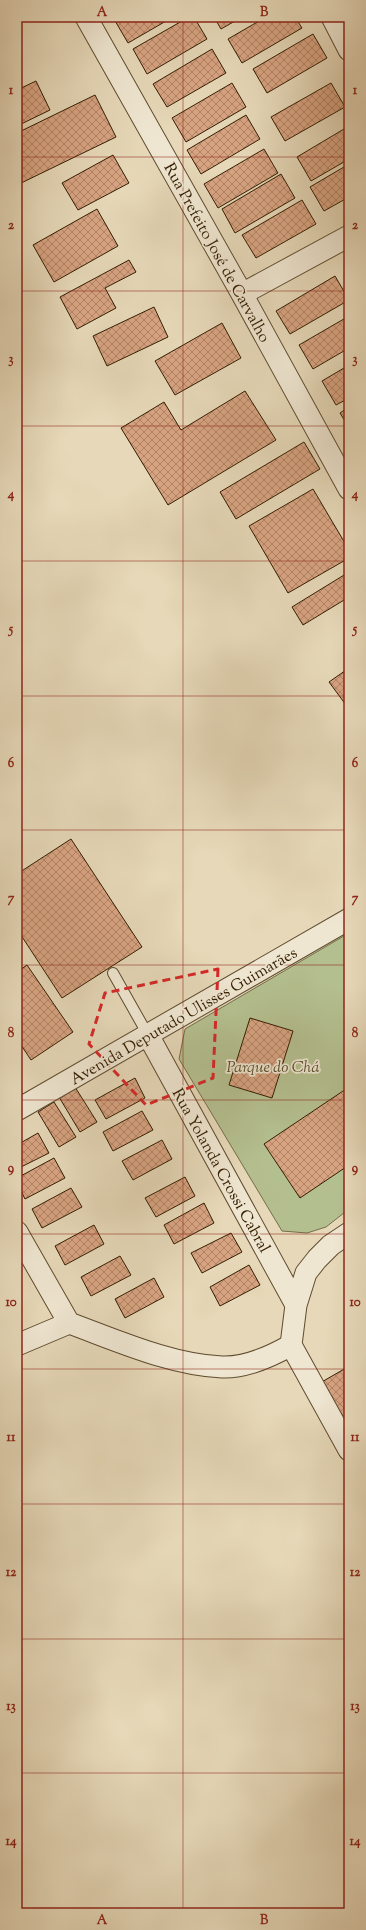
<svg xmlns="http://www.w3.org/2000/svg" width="366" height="1930" font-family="'Sorts Mill Goudy',serif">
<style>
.park{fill:#b4bf8f;stroke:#736e48}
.building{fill:url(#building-cross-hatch);stroke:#321d01}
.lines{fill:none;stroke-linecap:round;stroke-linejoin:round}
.service-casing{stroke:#5f4c2f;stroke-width:12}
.minor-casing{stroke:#5f4c2f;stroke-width:23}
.service{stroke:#efe6d1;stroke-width:10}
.minor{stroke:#efe6d1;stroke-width:21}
.marked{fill:none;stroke:#d62828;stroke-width:3;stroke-dasharray:8 5;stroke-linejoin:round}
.grid{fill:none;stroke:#8f2418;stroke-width:1;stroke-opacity:0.55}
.labels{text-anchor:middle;stroke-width:3.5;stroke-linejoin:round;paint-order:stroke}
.street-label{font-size:16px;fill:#321d01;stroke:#efe6d1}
.park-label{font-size:16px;font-style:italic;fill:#594e2c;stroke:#efe6d1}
.neatline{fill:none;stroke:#8f2418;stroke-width:1.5}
.grid-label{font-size:13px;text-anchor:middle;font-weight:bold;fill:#8f2418}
</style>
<defs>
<pattern id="building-cross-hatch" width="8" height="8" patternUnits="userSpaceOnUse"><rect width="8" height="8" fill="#d8a381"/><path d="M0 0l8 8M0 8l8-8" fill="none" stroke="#b08467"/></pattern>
</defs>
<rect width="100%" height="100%" fill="#e6d8b8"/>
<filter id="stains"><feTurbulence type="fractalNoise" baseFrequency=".005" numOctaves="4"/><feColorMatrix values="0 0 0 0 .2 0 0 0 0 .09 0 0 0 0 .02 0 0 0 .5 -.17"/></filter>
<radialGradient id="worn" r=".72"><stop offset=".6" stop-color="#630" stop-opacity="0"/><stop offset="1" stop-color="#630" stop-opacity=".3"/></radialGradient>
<path class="park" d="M349,933V1209L326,1227L307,1233L282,1231L179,1059L185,1029Z"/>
<path class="building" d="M117,17H173L128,43L114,19Z
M189,17H194L207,39L147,74L133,49Z
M214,17H242L221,29Z
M266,17H295L302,28L242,63L228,39Z
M313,34L327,58L267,93L253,69Z
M212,49L226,73L167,107L153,84Z
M36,81L50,110L17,126V90Z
M232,83L246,107L186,142L172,118Z
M331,83L345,107L285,141L271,117Z
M95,95L116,137L17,185V133Z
M246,115L260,139L201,174L187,150Z
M349,126V159L311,181L297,157Z
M264,149L278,173L218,208L204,184Z
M113,155L129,183L78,210L62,183Z
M349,164V197L324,211L310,187Z
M281,174L295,198L235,233L222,209Z
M302,200L316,224L256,258L242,235Z
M97,209L118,246L54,282L33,245Z
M129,260L136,272L105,288L116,308L77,329L60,297Z
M335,276L349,300L290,334L276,311Z
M154,307L168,337L107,366L93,336Z
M349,316V348L313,369L299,345Z
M222,323L241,358L175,395L155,361Z
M349,365V398L336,405L322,381Z
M245,391L276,440L168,505L121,428L164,402L181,430Z
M349,407V428L340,413Z
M304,442L320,469L236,519L220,492Z
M313,489L349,550V558L288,593L249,526Z
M349,572V597L303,625L292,607Z
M349,668V702L346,705L329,682Z
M71,839L142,947L62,998L17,929V874Z
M27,965L73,1032L31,1060L17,1039V972Z
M250,1018L293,1031L272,1098L229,1085Z
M135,1078L145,1098L106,1119L95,1100Z
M75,1087L97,1122L80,1132L59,1097Z
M349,1087V1165L300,1198L264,1144Z
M54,1102L76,1137L59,1147L38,1112Z
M142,1111L153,1130L113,1151L103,1132Z
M38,1133L49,1153L17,1169V1145Z
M162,1140L172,1159L133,1180L122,1161Z
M54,1158L65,1178L25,1199L17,1183V1178Z
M185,1177L195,1196L156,1217L145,1198Z
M71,1188L82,1207L42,1228L32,1209Z
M204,1203L214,1223L174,1244L164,1225Z
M94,1225L104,1244L65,1265L55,1246Z
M231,1233L242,1252L202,1273L191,1253Z
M120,1256L131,1275L91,1296L81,1277Z
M249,1265L260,1285L220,1306L210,1287Z
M154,1278L164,1297L125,1318L115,1299Z
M346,1368L349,1373V1415L341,1420L320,1383Z"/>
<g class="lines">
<defs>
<path id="service" d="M113,973L148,1035"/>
<path id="minor" d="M86,17L242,294L349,489
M332,17L349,50
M242,294L349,236
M148,1035L296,1305
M17,1110L349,919
M17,1232L69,1323
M17,1345L69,1323C116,1340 171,1365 222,1367C246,1368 270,1357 291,1345
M291,1345L296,1305L306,1273L317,1259L331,1245L349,1233
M291,1345L349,1450"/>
</defs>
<use href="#service" class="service-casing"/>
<use href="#minor" class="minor-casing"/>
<use href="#service" class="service"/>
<use href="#minor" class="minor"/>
</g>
<path class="marked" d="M218,969L213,1078L146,1105L89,1044L105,993Z"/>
<path class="grid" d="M183,17V1913M17,157H349M17,291H349M17,426H349M17,561H349M17,696H349M17,830H349M17,965H349M17,1100H349M17,1234H349M17,1369H349M17,1504H349M17,1639H349M17,1773H349"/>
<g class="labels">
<g class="street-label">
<text transform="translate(218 252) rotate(61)" y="6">Rua Prefeito José de Carvalho</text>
<text transform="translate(183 1015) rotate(-30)" y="6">Avenida Deputado Ulisses Guimarães</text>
<text transform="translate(222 1170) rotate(61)" y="6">Rua Yolanda Crossi Cabral</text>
</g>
<g class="park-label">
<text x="273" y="1072">Parque do Chá</text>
</g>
</g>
<rect width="366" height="1930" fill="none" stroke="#e6d8b8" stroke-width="44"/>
<rect x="22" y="22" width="322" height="1886" class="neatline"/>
<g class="grid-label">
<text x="102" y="16">A</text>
<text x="264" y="16">B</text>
<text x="11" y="94">1</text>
<text x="355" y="94">1</text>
<text x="11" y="229">2</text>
<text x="355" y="229">2</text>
<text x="11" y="363">3</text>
<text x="355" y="363">3</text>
<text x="11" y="498">4</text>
<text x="355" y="498">4</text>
<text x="11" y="633">5</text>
<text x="355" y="633">5</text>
<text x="11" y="767">6</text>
<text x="355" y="767">6</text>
<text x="11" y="902">7</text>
<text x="355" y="902">7</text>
<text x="11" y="1037">8</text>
<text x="355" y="1037">8</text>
<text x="11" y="1172">9</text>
<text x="355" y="1172">9</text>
<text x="11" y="1306">10</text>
<text x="355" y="1306">10</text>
<text x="11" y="1441">11</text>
<text x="355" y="1441">11</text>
<text x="11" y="1576">12</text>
<text x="355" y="1576">12</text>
<text x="11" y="1710">13</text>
<text x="355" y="1710">13</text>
<text x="11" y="1845">14</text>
<text x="355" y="1845">14</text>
<text x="102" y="1924">A</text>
<text x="264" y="1924">B</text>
</g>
<rect width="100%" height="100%" filter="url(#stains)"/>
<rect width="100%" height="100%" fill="url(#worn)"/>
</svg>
